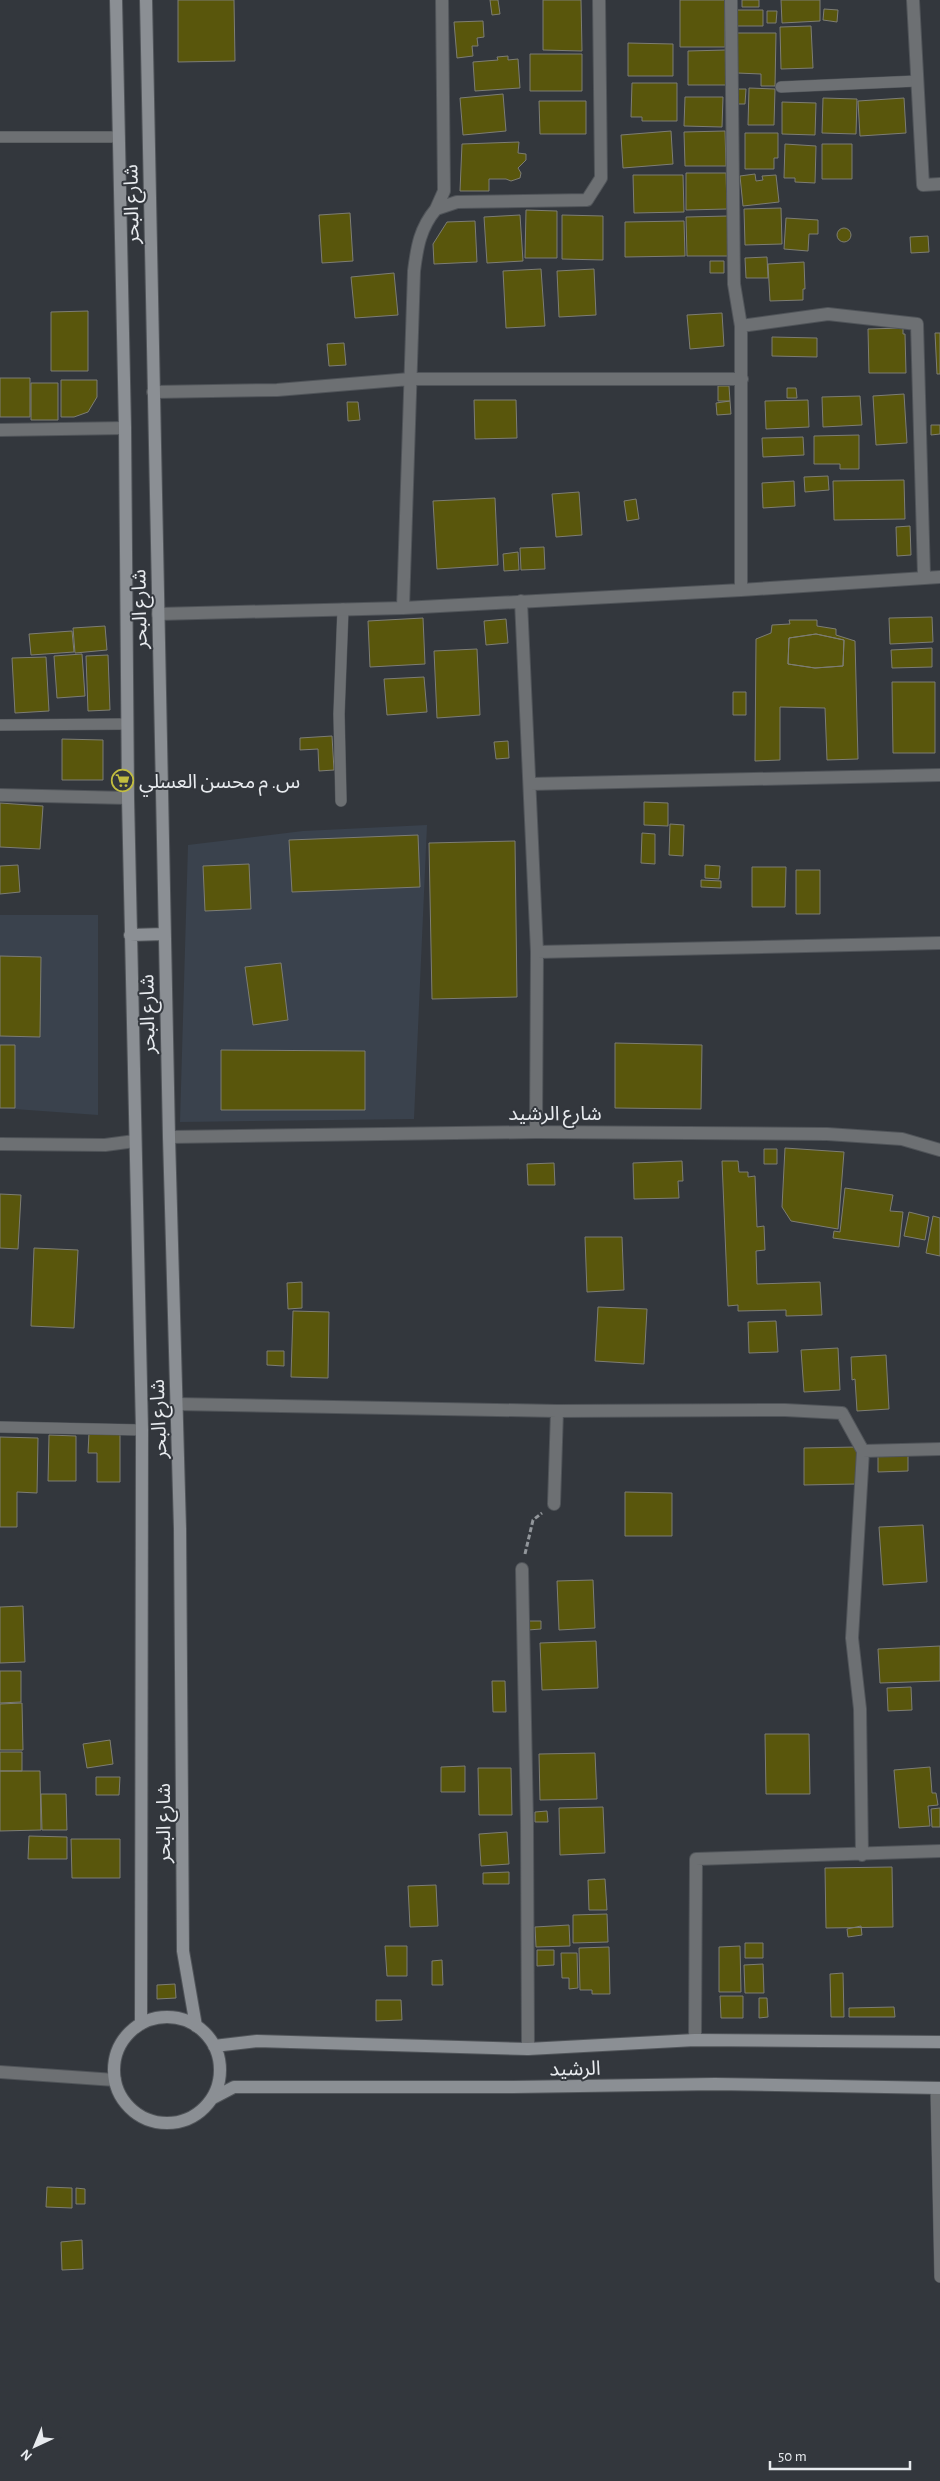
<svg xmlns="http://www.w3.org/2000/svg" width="940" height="2481" font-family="'Alegreya Sans','Noto Sans Arabic',sans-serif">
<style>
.built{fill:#3a424d}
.building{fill:#59560c;stroke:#7d7d74;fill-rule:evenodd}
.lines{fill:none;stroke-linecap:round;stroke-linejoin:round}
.service-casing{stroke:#505459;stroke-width:12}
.minor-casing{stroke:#505459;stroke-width:14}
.secondary-casing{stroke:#505459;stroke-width:14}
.path{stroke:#92969b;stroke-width:3;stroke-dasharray:5 2.5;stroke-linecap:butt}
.service{stroke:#6d7073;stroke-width:11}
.minor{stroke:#6d7073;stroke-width:12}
.secondary{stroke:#8b8f94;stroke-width:12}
.labels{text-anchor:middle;stroke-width:4;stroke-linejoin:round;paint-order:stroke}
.street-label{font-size:20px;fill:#e8ebef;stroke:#33373d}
.poi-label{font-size:20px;fill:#e8ebef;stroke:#33373d;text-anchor:start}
</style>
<rect width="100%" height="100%" fill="#33373d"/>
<path class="built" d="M427,825L414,1119L180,1122L188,845L303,831Z
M0,915H98V1115L0,1108Z"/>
<path class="building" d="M178,0H234L235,61L178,62Z
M490,0H498L500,14L492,15Z
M543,0H581L582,51L543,50Z
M680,0H725V47H680Z
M742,0H759V7H742Z
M781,0H820V21L782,23Z
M824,9L838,10L837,22L823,20Z
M737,10H763V26H736Z
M767,11H777L776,23H767Z
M483,21L484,37L477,38L478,46H472L473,56L457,58L454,22Z
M811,26L813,68L781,69L780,27Z
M737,33H776L775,86H761V74L737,73Z
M628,43L673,44V76H628Z
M726,50L727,85H688V51Z
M530,54H582V91H530Z
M508,56V60L518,59L520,88L475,91L473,62L498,60L497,57Z
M632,83H677V121H642V117H631Z
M749,88L775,89L774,125H748Z
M734,89H746L745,104H734Z
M503,94L506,131L463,135L460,98Z
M685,97H723L722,127L684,126Z
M823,98L857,99L856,134L822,133Z
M904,98L906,133L860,136L858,101Z
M539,101H586V134H540Z
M782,102L816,103L815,135L782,134Z
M671,131L673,164L623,168L621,135Z
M725,131L726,166H685L684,132Z
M745,133H778V158H774V169H745Z
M519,142L518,153L526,154V160L518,168L521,173L520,178L511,181L506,179H489V191H460L462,144Z
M785,144L816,146L815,183L795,182V178H784Z
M822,144H852V179H822Z
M686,173H726L727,209L686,210Z
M755,174L756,181L763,180L762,176L776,175L779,202L743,206L740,176Z
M633,175H683L684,212L634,213Z
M781,208L782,244L745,245L744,209Z
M526,210L557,211V258H525Z
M350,213L353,261L322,263L319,215Z
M520,215L523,261L487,263L484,217Z
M562,215L603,216V260L562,259Z
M728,216V256H687L686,217Z
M786,218L818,220V234H809L808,251L784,249Z
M475,221L477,262L434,264L433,244L447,222Z
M684,221L685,256L625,257V222Z
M837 235a7 7 0 1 1 14 0a7 7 0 1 1-14 0Z
M928,236L929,252L911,253L910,237Z
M767,257L768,278H746L745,258Z
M710,261H724V273H710Z
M804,262L805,289H803V300L770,301L768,264Z
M541,269L545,326L506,328L503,271Z
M594,269L596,315L559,317L557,271Z
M394,273L398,315L355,318L351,277Z
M88,311V371H51V312Z
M722,313L724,346L690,349L687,315Z
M903,328V334H905L906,373H869L868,329Z
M935,333H940V374H937Z
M772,337L817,338V357L772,356Z
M344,343L346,365L329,366L327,344Z
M0,378H30V417H0Z
M61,380H97V397L88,412L74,417H61Z
M31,383H58V420H31Z
M718,386H729L730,401H718Z
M787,388H796L797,398H787Z
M904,394L907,443L876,445L873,396Z
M860,396L862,425L823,427L822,397Z
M474,400H516L517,438L475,439Z
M808,400L809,427L766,429L765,401Z
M730,401L731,414L717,415L716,403Z
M347,402H358L360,420L348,421Z
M931,425H940V434L931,435Z
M859,435V469H840V464H814V436Z
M803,437L804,455L763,457L762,438Z
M828,476L829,490L805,492L804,477Z
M904,480L905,519L834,520L833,481Z
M794,481L795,506L763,508L762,483Z
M579,492L582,535L556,537L552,494Z
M495,498L498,565L437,569L433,501Z
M636,499L639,519L627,521L624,501Z
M910,526L911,555L897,556L896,527Z
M544,547L545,569L521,570L520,548Z
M518,552L519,570L504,571L503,554Z
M932,617L933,642L890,644L889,618Z
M423,618L425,664L370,667L368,621Z
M506,619L508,643L486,645L484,621Z
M789,620H817V626L836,629V635L855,641L858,759L827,760L825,708L780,707V760L755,761L756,639L771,633L772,625L790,624ZM816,634L844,640L843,666L815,668L788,664L789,638Z
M105,626L107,650L75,653L73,628Z
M72,631L74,652L31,655L29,634Z
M816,634L844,640L843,666L815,668L788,664L789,638Z
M932,648V667L892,668L891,650Z
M477,649L480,715L437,718L434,651Z
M82,654L85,696L57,698L54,656Z
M108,655L110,710L88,711L86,656Z
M46,657L49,711L15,713L12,658Z
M424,677L427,712L387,715L384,679Z
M892,682H935V753H893Z
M733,692H746V715H733Z
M332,736L334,770L319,771L318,749L300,750V738Z
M62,739L103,740V780H62Z
M508,741L509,758L496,759L494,742Z
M644,802L668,803V826L644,825Z
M0,803L43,806L40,849L0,847Z
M670,824L684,825L683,856L669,855Z
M642,833L655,834V864L641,863Z
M418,835L420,887L292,892L289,840Z
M515,841L517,997L432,999L429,843Z
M249,864L251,909L205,911L203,866Z
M18,865L20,892L0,894V866Z
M705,865L720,866L719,879L705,878Z
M752,867H786L785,907H752Z
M796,870H820V914H796Z
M701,880L721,881V888L701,887Z
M0,956L41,957L40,1037L0,1036Z
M281,963L288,1020L253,1025L245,967Z
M615,1043L702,1045L701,1109L615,1108Z
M0,1045H15V1108H0Z
M221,1050L365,1051V1110H221Z
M785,1148L844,1152L838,1229L791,1221L782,1207Z
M764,1149H777V1164H764Z
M682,1161L683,1181H678L679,1198L634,1199L633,1163Z
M722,1161H738L739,1172H748V1177L755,1176L757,1227L764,1226L765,1250L756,1251L757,1284L820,1282L822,1315L786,1316V1310L738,1311V1305L728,1306Z
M554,1163L555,1185H528L527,1164Z
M845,1188L893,1195L890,1211L903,1212L899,1247L833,1238L834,1231L840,1232Z
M0,1194L21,1195L18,1249L0,1248Z
M909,1212L929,1217L925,1240L904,1236Z
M933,1216L940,1218V1256L926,1253Z
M585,1237H622L624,1290L587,1292Z
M34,1248L78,1250L74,1328L31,1326Z
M302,1282V1308L288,1309L287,1283Z
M598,1307L647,1309L644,1364L595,1361Z
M293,1311L329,1312L328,1378L291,1377Z
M776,1321L778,1352L749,1353L748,1322Z
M838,1348L840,1390L804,1392L801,1350Z
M267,1351H284V1366L267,1365Z
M886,1355L889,1409L857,1411L855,1379L852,1380L851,1357Z
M89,1433L120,1434V1482H97V1453H88Z
M49,1435L76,1436V1481H48Z
M0,1437L38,1438L37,1493L17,1492V1527H0Z
M857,1447L856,1484L804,1485V1448Z
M878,1454H908V1471L878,1472Z
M625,1492L672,1493V1536H625Z
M923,1525L927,1582L883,1585L879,1527Z
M593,1580L595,1628L559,1630L557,1581Z
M23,1606L25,1662L0,1663V1607Z
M528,1621H541V1629L528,1630Z
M596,1641L598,1688L542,1690L540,1643Z
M940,1646V1681L880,1683L878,1649Z
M0,1671H21V1702L0,1703Z
M492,1681H505L506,1712H493Z
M911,1687L912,1710L888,1711L887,1688Z
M22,1703L23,1750H0V1704Z
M765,1734H809L810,1794H766Z
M110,1740L113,1764L87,1768L83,1744Z
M0,1752H22V1771H0Z
M595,1753L597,1799L540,1800L539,1754Z
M465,1766V1792H441V1767Z
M930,1767L932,1793H936L938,1805L928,1806L930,1826L899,1828L894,1770Z
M478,1768H511L512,1815H479Z
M0,1771H40L41,1830L0,1831Z
M96,1777H120L119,1795H96Z
M41,1794H66L67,1830H42Z
M603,1807L605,1853L560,1855L559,1808Z
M940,1808V1827H932L931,1809Z
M547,1811L548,1822H535V1812Z
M507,1832L509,1864L481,1866L479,1834Z
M29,1836L67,1837V1859H28Z
M71,1839H120V1878H72Z
M892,1867L893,1927L826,1928L825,1868Z
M509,1872V1884H483V1873Z
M605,1879L607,1910H589L588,1880Z
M436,1885L438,1926L410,1927L408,1886Z
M607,1914L608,1942L573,1943V1915Z
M569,1925L570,1946L536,1947L535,1927Z
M861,1926L862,1935L848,1937L847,1929Z
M745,1943H763V1958H745Z
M385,1946H407V1976H387Z
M740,1946L741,1992H719V1947Z
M609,1947L610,1994H592V1990H580L579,1948Z
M537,1950H554V1965L537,1966Z
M561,1953H577L578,1988L569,1989V1978H562Z
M442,1960L443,1985H432V1961Z
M763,1964L764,1993H745L744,1965Z
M843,1973L844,2017H831L830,1974Z
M175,1984L176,1998L157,1999V1985Z
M720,1996H743V2018H721Z
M759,1998H767L768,2017L759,2018Z
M376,2000H401L402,2020L376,2021Z
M894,2007L895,2017H849V2008Z
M47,2187L72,2188V2208L46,2207Z
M76,2188L85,2189V2204H76Z
M82,2240L83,2269L62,2270L61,2242Z"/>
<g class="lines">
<defs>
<path id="service" d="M781,87L917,81
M0,137H119
M0,725L127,724
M341,801L339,714L343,609
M0,1427L142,1430
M936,2088L940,2277"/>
<path id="minor" d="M442,0L444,191L436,209L457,202L587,200L601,178L599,0
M731,0L734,284L741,326V590
M913,0L923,185L940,184
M741,326L828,314L917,324L924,576
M153,392L277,390L410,379H742
M0,430L125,428
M521,601L537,952L536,1132
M403,608L414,271C417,247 420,228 436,209
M158,614L403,608L741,590L940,577
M530,784L940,775
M0,795L128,798
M537,952L940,943
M169,1137L536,1132L827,1134L902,1139L940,1150
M0,1144L105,1145L135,1141
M176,1404L557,1411L785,1410L842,1413L863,1451L852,1638L860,1709L862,1855
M863,1451L940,1449
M554,1504L557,1411
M522,1569L527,1823L528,2049
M695,2040L696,1859L940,1851
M0,2072L115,2080"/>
<path id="secondary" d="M116,0L125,428L128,798L142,1430L141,2024
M146,0L169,1137L180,1529L183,1951L196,2026
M130,935L164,934
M114 2070a53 53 0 1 1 106 0a53 53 0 1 1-106 0Z
M214,2046L257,2041L528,2049L695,2040L940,2042
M213,2098L234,2087H513L715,2084L940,2088"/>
</defs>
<use href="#service" class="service-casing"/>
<use href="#minor" class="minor-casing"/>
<use href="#secondary" class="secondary-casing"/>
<path class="path" d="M525,1554L533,1520L542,1513"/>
<use href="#service" class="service"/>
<use href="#minor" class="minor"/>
<use href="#secondary" class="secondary"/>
</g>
<defs>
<symbol id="supermarket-ring" viewBox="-11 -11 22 22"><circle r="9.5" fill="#33373d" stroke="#c2bd3f" stroke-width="1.5"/><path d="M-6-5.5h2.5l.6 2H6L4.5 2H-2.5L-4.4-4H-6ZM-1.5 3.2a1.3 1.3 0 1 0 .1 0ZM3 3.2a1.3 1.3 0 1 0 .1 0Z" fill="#c2bd3f"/></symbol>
</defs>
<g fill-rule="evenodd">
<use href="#supermarket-ring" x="110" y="768" width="25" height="25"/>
</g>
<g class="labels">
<g class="street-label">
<text transform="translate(131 204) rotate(-91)" y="7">شارع البحر</text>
<text transform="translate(139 609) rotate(-91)" y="7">شارع البحر</text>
<text transform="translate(147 1014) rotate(-91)" y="7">شارع البحر</text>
<text x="555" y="1120">شارع الرشيد</text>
<text transform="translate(158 1419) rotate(-92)" y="7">شارع البحر</text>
<text transform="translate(163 1823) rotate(-90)" y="7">شارع البحر</text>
<text transform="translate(575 2068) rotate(-1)" y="7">الرشيد</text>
</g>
<g class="poi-label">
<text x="139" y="788">س. م محسن العسلي</text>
</g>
</g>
<g transform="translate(35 2446) rotate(224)" stroke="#33373d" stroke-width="4" paint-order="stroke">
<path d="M0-4L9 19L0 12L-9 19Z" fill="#e8ebef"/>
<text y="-8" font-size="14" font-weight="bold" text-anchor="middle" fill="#e8ebef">N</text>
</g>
<path d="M770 2461v8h140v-8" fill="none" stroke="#e8ebef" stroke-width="2.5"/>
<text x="778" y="2461" font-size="15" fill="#e8ebef" stroke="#33373d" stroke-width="4" paint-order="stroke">50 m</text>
</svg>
